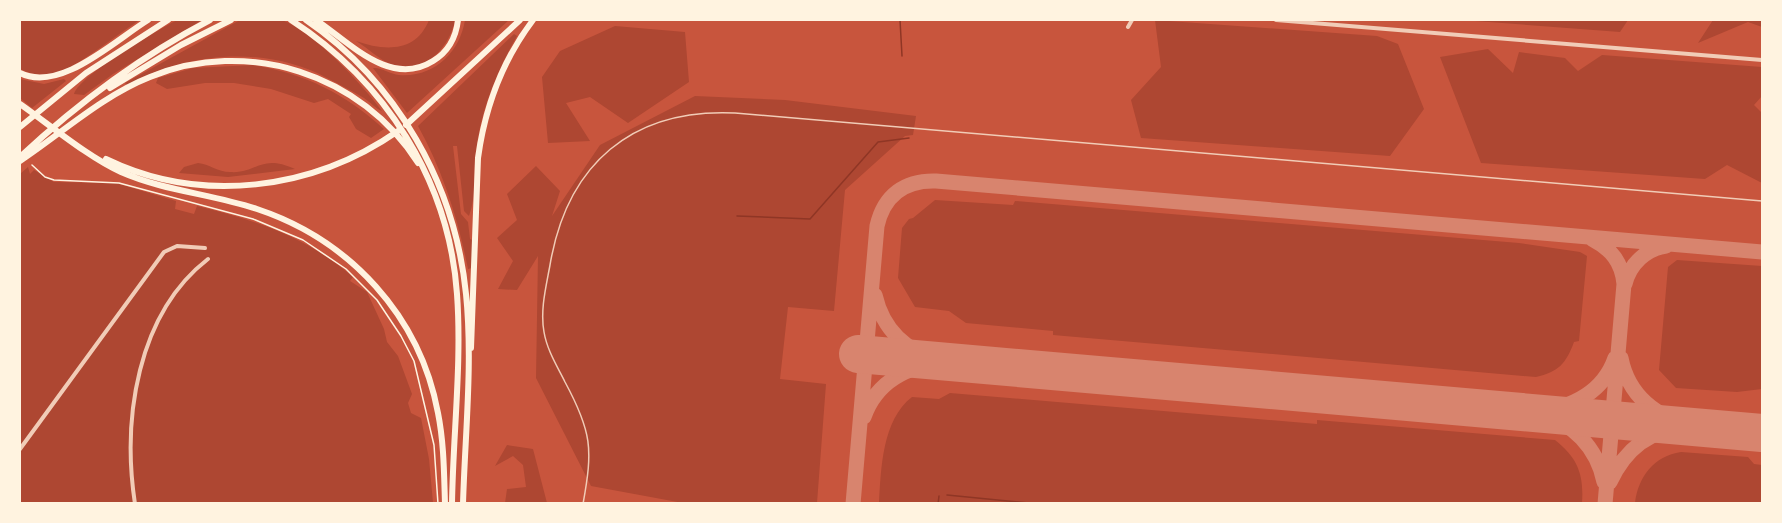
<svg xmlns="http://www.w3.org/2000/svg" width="1782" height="523" font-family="Cabin,sans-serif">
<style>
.green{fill:#ae4732}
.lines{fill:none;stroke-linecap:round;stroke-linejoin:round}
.stream{stroke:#8f3625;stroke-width:1.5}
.taxiway{stroke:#d8846e;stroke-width:15}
.runway{stroke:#d8846e;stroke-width:38}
.path{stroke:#fff3e0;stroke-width:1.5}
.service{stroke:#f1ccb7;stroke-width:1.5}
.minor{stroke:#f1ccb7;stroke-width:4}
.motorway{stroke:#fff3e0;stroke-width:6}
</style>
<rect width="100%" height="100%" fill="#c8553d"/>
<path class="green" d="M20,20H140C120,32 71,72 52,75C40,76 30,74 20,69Z
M177,20H202L113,74L84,95L74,94C82,73 155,32 177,20Z
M240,20C252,20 271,16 282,20C314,32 361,83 382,111C376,109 370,102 364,98C352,91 339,84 327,78C265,45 188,52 127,85L125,83Z
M429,20H455C450,46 426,74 395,66C382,62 368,48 356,41C384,51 416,53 429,20Z
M465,20H509L407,113L373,68C381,67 390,74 399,75C434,78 460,52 465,20Z
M1155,20L1377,36L1398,44L1424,109L1390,156L1141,138L1131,100L1161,67Z
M1462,20H1628L1620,32Z
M1713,20H1762V27L1748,22L1698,43Z
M615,26L685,32L689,82L628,123L590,97L566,103L590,141L548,143L542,77L560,51Z
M514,34L517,36C496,73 481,110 476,151C473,173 477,195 469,216L464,211L457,146H453L461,214L468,222L470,239L472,240V268L468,269C458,219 443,171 418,126Z
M1488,49L1513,73L1519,52L1565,58L1578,71L1602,55L1762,67V96L1754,105L1762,113V183L1727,165L1705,179L1481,163L1440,57Z
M253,65C304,73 346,94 384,129L371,138L356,129L349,117L351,114L328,99L314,103L271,89L234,83H205L167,89L156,83L158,78L193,68Z
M20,79L44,84L64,79L66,81L32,108L20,98Z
M695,96L785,100L916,116L913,135L905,136L845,190L834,311L788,307L780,379L826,384L817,503H683L591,486L536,378L538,256L517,290L498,289L513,261L497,238L517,220L507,194L536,166L560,191L552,216L600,145Z
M198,163C209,164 218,172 230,172C257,174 260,153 295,169L228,177L179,173L184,167Z
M28,167L30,174L34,170L54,182L116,183L176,201L175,209L194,214L197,206C255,220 307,237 353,277L350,281L367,292L384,329L387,342L398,356L412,394L408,403L411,413L421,418L429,459L433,503L20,504V174Z
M935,200L1013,205L1015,201L1519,243L1580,252L1587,256L1579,341L1574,342C1566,364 1558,372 1536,377L1053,335V331L966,323L949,311L915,307L898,278L902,228L909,219L913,218Z
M1677,260L1762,266V389L1737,392L1676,388L1659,370L1668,267Z
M950,393L1317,424V420L1555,440C1578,458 1584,475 1582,503H879C881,469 882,420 912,397L939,399Z
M507,445L533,449L547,503H505L507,489L526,487L523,465L513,456L495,466Z
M1681,452L1748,457L1754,464L1762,465V503H1635C1638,477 1654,456 1681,452Z"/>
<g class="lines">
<path class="stream" d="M900,20L902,56
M737,216L810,219L878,142L909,138
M947,495L1039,504
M938,504L939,496"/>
<path class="taxiway" d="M1592,239C1611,249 1622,262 1624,284L1605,504
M1625,284C1630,264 1646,249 1666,246
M875,295C883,330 907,352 941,361
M1621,358C1629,399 1660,419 1698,428
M1531,413C1567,409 1602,396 1615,358
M1539,415C1573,422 1597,448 1604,482
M864,417C877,380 910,365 947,362
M1610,482C1625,450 1650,429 1686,428
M853,504L877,226C884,195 905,180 936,181L1762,252"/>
<path class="runway" d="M858,354L1762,433"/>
<path class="path" d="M32,165L45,177L54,180L119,183L253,219L303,240L346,269L377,300L401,336L414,361L434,445L438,504"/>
<path class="service" d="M583,504C593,449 592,432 565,382C557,366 547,350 544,332C540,310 546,287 550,265C567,164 632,108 735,113L1762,201"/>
<path class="minor" d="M1276,20L1762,60
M1128,27L1132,20
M20,449L164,252L177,246L205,248
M135,504C122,419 137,314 208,259"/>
<path class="motorway" d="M291,20C385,81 449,180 457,294C462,363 453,434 452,504
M306,20C397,82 455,184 466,294C473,363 465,434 463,504
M316,20C349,42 390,88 433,61C448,52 456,37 458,20
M20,73C60,93 114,41 148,20
M110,88L181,45L231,20
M20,104C50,125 88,157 121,172C164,191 213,194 257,209C350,240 420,316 438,413C444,443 444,473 445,504
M406,125L520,20
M20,127L86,73L168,20
M20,157C77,104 141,56 210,20
M106,159C201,205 313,190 398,131
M20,161C62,133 102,96 150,77C247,37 362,74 418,163
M471,348L478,158C485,107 502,61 533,20"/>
</g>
<rect width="1782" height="523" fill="none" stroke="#fff3e0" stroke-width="42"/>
</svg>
